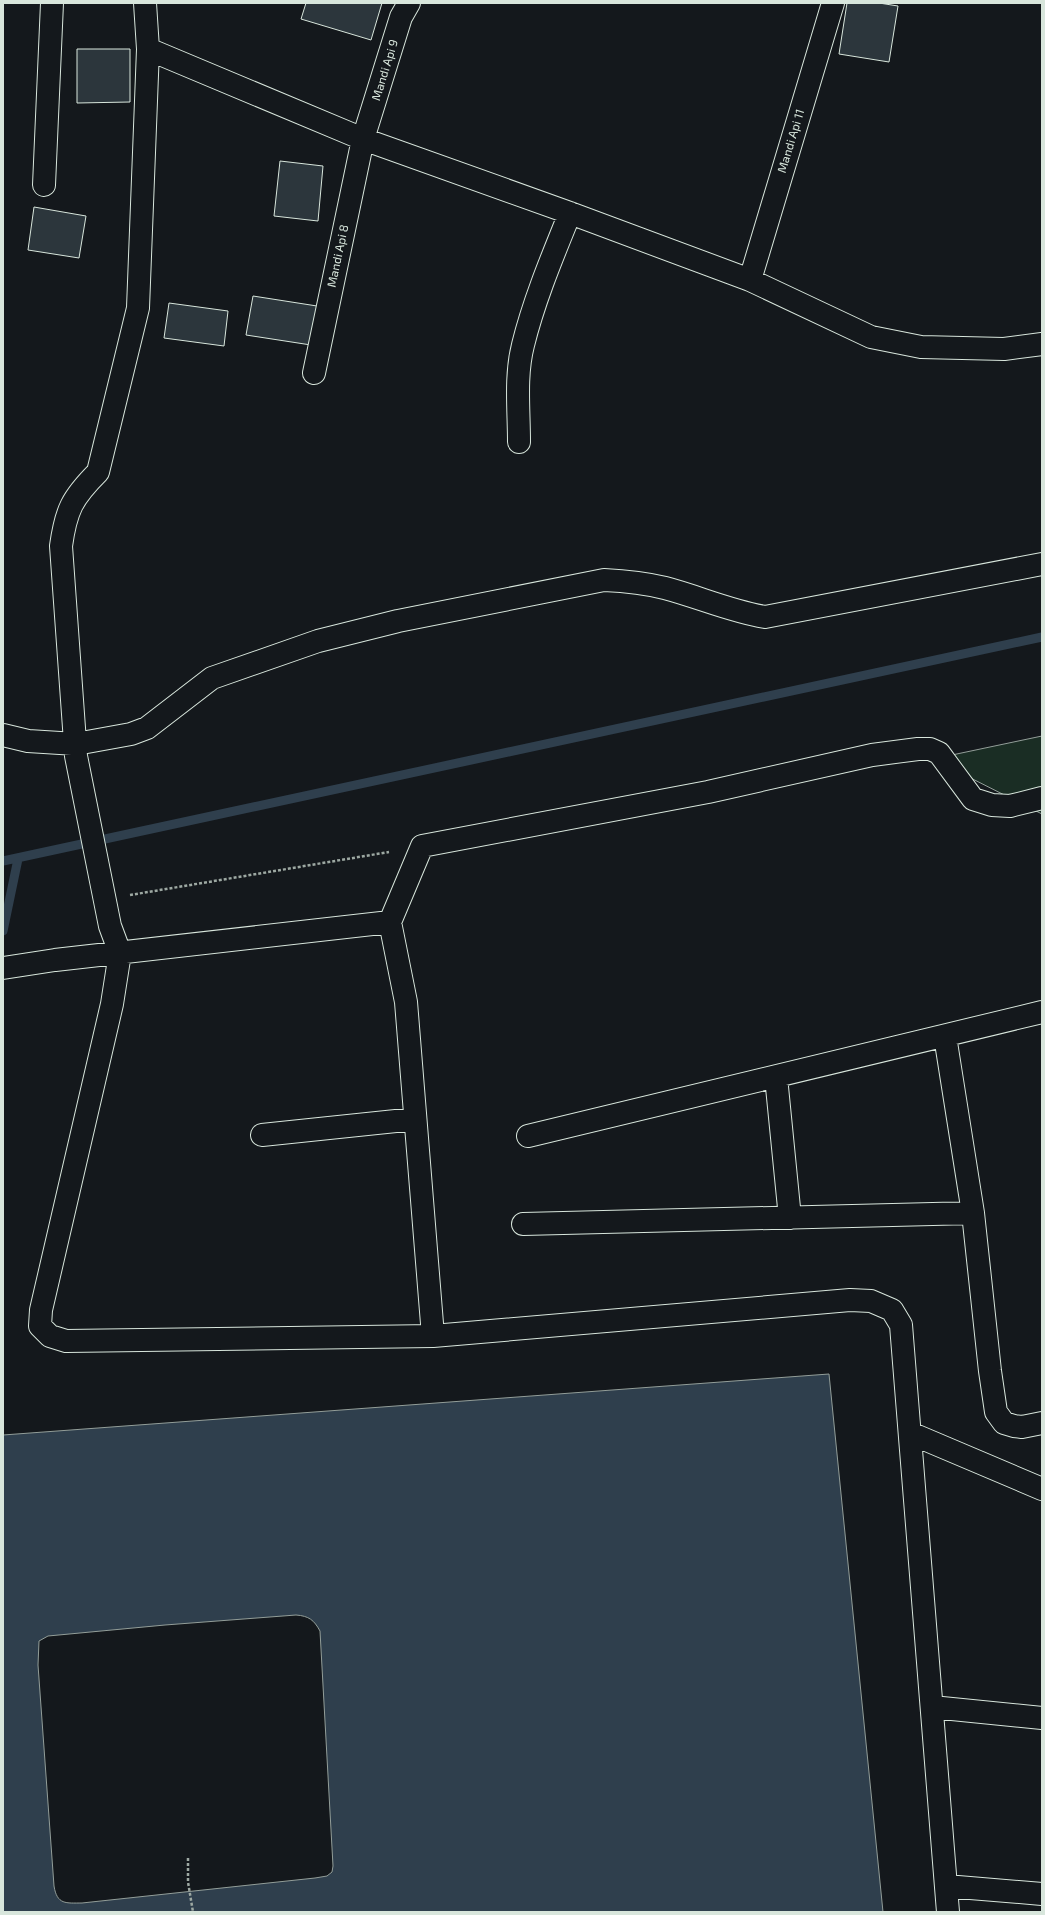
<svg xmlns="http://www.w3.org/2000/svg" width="1045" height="1915" font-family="'Exo 2',sans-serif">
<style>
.green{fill:#1a2d24;stroke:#939e99}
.water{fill:#2f3f4d;stroke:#939e99;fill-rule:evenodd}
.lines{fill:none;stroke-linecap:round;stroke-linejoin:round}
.stream{stroke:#2f3f4d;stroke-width:9}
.building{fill:#2c363c;stroke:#d8e6dc}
.minor-casing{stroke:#d8e6dc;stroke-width:24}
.path{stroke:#9da8a2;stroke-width:2.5;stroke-dasharray:3 2;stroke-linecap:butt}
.minor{stroke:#14181c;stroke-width:22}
.labels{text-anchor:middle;stroke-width:3;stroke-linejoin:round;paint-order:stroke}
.street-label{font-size:12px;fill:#d8e6dc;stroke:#14181c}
</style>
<rect width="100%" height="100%" fill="#14181c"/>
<path class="green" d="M1042,736V814L933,759Z"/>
<path class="water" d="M829,1374L883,1912H3V1435ZM296,1615C309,1616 314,1620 320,1631L333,1866L332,1872L327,1876L315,1878L82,1903C66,1903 57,1905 54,1886L38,1665L39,1641L48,1636L165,1625Z"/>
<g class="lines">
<path class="stream" d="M3,861L1042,637
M3,931L18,859"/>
</g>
<path class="building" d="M306,3H382L371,40L301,19Z
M847,3H879L898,6L889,62L839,54Z
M77,49H130V102L77,103Z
M280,161L323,166L318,221L274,216Z
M34,207L86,216L79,258L28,250Z
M253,296L317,306L311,345L246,335Z
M169,303L228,311L224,346L164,338Z"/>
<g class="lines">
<defs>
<path id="minor" d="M145,3L148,49L363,139L570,213L750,280L871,337L921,347L1004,349L1042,344
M148,49L138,308L98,472C72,498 66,510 61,546L76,756L110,926L120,953L112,1004L41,1310L40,1326L50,1336L66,1341L433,1336L850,1300L871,1301L892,1310L901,1325L948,1912
M44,185L52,3
M750,280L833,3
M314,373L363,139L401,17L409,3
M519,442C519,410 515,376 523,345C534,300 553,255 570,213
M3,735L28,741L76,744L131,734L147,728L212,678L318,641L398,621L604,580C625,581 645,583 665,588C699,597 730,611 765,617L1042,564
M390,922L406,1002L433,1336
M3,968L55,960L390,922L422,846L708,792L872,755L918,749H930L939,753L973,799L992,805L1010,806L1042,798
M945,1036L973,1213L990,1371L996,1412L1004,1423L1014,1426L1022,1427L1042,1423
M776,1077L790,1218
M262,1135L415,1119
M528,1136L1042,1012
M523,1224L973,1213
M910,1433L1042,1489
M932,1707L1042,1718
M946,1886L1042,1894"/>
</defs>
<use href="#minor" class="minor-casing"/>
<path class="path" d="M130,895L389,852
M188,1858V1882L193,1912"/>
<use href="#minor" class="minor"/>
</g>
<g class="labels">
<g class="street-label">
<text transform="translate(385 70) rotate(-73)" y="4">Mandi Api 9</text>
<text transform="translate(791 141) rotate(-73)" y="4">Mandi Api 11</text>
<text transform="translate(338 256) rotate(-78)" y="4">Mandi Api 8</text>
</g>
</g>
<rect width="1045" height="1915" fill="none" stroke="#d8e6dc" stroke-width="8"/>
</svg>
